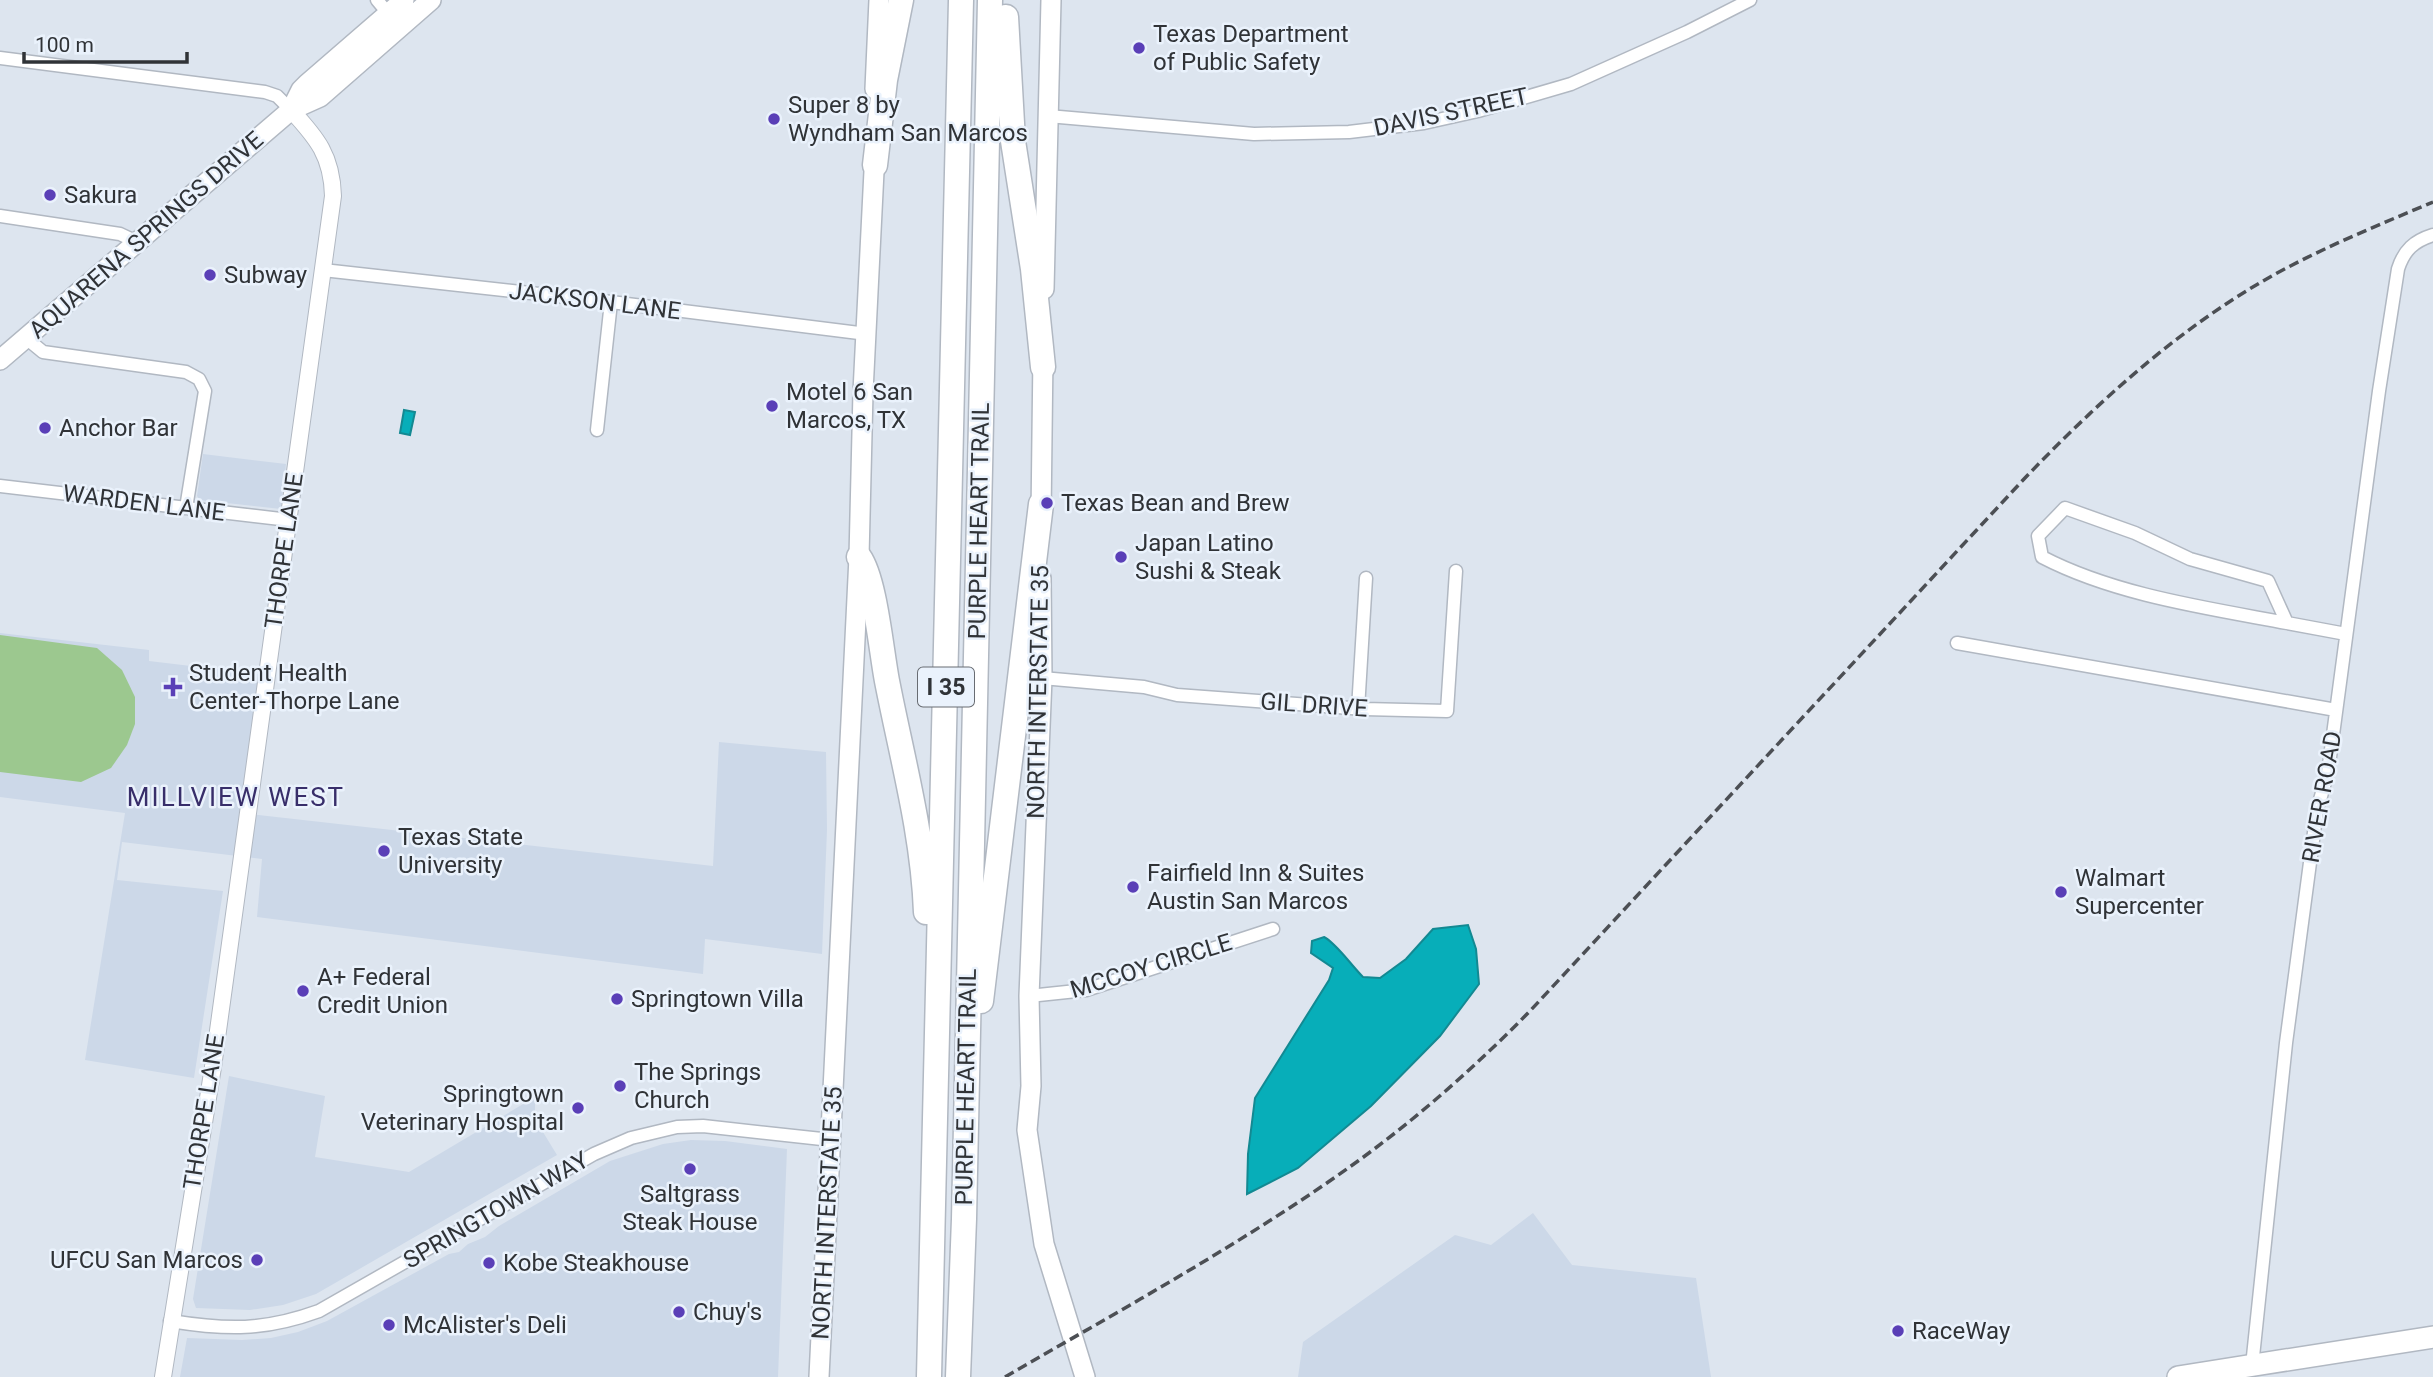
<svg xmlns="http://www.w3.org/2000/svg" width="2433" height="1377" font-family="Roboto,sans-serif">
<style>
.built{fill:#ccd8e8}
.pitch{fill:#9cc88f}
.water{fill:#07aeb9;stroke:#138992;stroke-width:2}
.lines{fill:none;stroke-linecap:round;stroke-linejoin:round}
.minor-casing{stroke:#b1b8c2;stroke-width:15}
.tertiary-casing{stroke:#b1b8c2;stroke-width:18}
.secondary-casing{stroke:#b1b8c2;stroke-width:22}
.primary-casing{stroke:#b1b8c2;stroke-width:24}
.motorway-casing{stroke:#b1b8c2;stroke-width:27}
.minor{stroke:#fff;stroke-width:12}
.tertiary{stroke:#fff;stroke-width:16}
.secondary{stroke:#fff;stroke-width:19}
.primary{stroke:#fff;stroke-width:21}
.motorway{stroke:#fff;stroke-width:24}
.rail{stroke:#4c4f54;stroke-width:3.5;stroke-dasharray:10 5;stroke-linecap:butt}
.poi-dot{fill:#5a3fb7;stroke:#eaf2fc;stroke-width:2.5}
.labels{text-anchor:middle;stroke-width:5;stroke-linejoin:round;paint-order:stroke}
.shield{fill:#eaf2fc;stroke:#686c72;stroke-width:2}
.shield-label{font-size:23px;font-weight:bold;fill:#303337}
.poi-label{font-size:24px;fill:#303337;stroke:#eaf2fc;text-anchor:start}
.street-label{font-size:24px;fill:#303337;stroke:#eaf2fc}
.neighbourhood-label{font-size:26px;letter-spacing:2px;fill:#382e6a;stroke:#eaf2fc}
</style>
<rect width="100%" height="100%" fill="#dde5ef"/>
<path class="built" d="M203,454L286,464L281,509L200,500L197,496Z
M0,633L149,650V661L259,674L240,813L713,866L719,742L826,752L827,830L822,954L705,939L703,974L257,917L262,859L122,842L117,880L223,891L194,1078L85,1060L125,813L0,797Z
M229,1076L325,1096L315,1157L409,1172L535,1097V1119L557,1155L316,1294L283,1305L250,1310L196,1308L193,1299Z
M691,1140L725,1141L787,1149L778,1377H180L187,1338L242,1340L271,1338L298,1332L327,1321L449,1254L459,1252L468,1244L485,1237L499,1226L610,1161L663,1144Z
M1533,1213L1572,1265L1696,1278L1711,1377H1298L1303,1342L1455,1235L1491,1245Z"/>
<path class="pitch" d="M0,635L97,648L122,670L135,697V724L127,745L111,768L81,782L0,772Z"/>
<path class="water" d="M404,410L415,412L410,435L400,433Z
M1468,925L1476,949L1479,984L1440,1036L1371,1106L1298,1168L1247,1194L1248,1154L1255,1098L1329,980L1333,968L1311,953L1312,941L1324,937C1336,943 1351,965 1363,977L1380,978L1406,959L1433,929Z"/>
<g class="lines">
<defs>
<path id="minor" d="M377,0L392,18
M0,58L265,92L277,96L291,110
M1048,116L1254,134L1349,132L1424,123L1478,111L1571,84L1687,32L1750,0
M0,216L120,234L137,242
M323,270L611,302L867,334
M26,338L43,352L186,372L199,379L205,391L186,508
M597,430L611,302
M0,486L289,520
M2065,508L2135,533L2190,559L2268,581L2287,623C2207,608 2115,595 2042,557L2038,536Z
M2287,623L2346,634
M1957,643L2336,710
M1042,678L1144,687L1177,695L1364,709L1447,711L1456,571
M1358,709L1366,578
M1029,996L1086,990L1273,929
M170,1321C227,1330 264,1331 319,1311L594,1154L631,1138L677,1127L703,1126L831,1140
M2252,1366L2286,1043L2317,810L2328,772L2379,391L2398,269C2404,250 2414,241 2433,235"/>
<path id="tertiary" d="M163,1377L213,1067L333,196C332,156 317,138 291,110"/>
<path id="secondary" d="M875,89L879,0
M291,110L301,90L307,84L404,0
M1044,289L1051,0
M0,360L291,110L320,97L431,0
M1041,517L1043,354
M1041,578L1042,678L1029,996L1031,1086L1027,1130L1044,1244L1085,1377
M819,1377L859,557L863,392L875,151"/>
<path id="primary" d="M2178,1377L2433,1337"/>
<path id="motorway" d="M1006,17L1013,141L1033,269L1043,367
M875,165L885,80L901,0
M859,557C875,579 881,650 887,681C902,758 923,833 926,912
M981,1001L1041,504
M929,1377L961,0
M958,1377L964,1219L990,0"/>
</defs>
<use href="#minor" class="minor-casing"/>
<use href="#tertiary" class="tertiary-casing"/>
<use href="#secondary" class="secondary-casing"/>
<use href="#primary" class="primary-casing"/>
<use href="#motorway" class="motorway-casing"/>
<use href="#minor" class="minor"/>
<use href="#tertiary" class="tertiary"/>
<use href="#secondary" class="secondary"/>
<use href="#primary" class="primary"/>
<use href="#motorway" class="motorway"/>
<path class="rail" d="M1005,1377C1124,1308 1247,1241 1358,1161C1420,1116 1477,1065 1530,1011L2024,479C2100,400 2182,325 2279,272C2329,245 2381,224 2433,202"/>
</g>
<g class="poi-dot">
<circle cx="1139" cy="48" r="7"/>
<circle cx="774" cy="119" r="7"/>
<circle cx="50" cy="195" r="7"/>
<circle cx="210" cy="275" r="7"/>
<circle cx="772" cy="406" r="7"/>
<circle cx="45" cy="428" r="7"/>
<circle cx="1047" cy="503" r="7"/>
<circle cx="1121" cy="557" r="7"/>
<path d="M169.5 676.5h7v7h7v7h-7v7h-7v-7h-7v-7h7z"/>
<circle cx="384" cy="851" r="7"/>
<circle cx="1133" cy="887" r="7"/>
<circle cx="2061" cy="892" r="7"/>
<circle cx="303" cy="991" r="7"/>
<circle cx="617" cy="999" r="7"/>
<circle cx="620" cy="1086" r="7"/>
<circle cx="578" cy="1108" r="7"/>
<circle cx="690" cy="1169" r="7"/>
<circle cx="257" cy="1260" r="7"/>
<circle cx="489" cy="1263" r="7"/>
<circle cx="679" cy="1312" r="7"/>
<circle cx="389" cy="1325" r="7"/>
<circle cx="1898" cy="1331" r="7"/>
</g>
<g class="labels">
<rect class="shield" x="918" y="667.5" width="56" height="39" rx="5"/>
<g class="shield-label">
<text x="946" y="695">I 35</text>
</g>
<g class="poi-label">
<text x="1153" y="42">Texas Department<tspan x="1153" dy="28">of Public Safety</tspan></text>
<text x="788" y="113">Super 8 by<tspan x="788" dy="28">Wyndham San Marcos</tspan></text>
<text x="64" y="203">Sakura</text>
<text x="224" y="283">Subway</text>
<text x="786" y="400">Motel 6 San<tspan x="786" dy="28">Marcos, TX</tspan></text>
<text x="59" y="436">Anchor Bar</text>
<text x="1061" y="511">Texas Bean and Brew</text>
<text x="1135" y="551">Japan Latino<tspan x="1135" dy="28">Sushi &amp; Steak</tspan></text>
<text x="189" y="681">Student Health<tspan x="189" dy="28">Center-Thorpe Lane</tspan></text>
<text x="398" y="845">Texas State<tspan x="398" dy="28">University</tspan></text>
<text x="1147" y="881">Fairfield Inn &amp; Suites<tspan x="1147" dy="28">Austin San Marcos</tspan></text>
<text x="2075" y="886">Walmart<tspan x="2075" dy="28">Supercenter</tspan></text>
<text x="317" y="985">A+ Federal<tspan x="317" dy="28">Credit Union</tspan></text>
<text x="631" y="1007">Springtown Villa</text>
<text x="634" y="1080">The Springs<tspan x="634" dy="28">Church</tspan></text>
<text x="564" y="1102" text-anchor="end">Springtown<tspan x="564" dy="28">Veterinary Hospital</tspan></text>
<text x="690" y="1202" text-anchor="middle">Saltgrass<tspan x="690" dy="28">Steak House</tspan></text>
<text x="243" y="1268" text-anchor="end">UFCU San Marcos</text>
<text x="503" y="1271">Kobe Steakhouse</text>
<text x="693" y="1320">Chuy's</text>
<text x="403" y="1333">McAlister's Deli</text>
<text x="1912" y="1339">RaceWay</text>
</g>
<g class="street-label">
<text transform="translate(1451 112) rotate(-12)" y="8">DAVIS STREET</text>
<text transform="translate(146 235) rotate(-41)" y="8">AQUARENA SPRINGS DRIVE</text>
<text transform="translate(595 301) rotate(7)" y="8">JACKSON LANE</text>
<text transform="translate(144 503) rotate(7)" y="8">WARDEN LANE</text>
<text transform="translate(979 521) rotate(-89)" y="8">PURPLE HEART TRAIL</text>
<text transform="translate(284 551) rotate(-82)" y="8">THORPE LANE</text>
<text transform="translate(1038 692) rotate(-89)" y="8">NORTH INTERSTATE 35</text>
<text transform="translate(1314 705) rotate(4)" y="8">GIL DRIVE</text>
<text transform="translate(2322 797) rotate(-80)" y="8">RIVER ROAD</text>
<text transform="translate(1151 966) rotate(-17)" y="8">MCCOY CIRCLE</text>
<text transform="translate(966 1087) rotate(-89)" y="8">PURPLE HEART TRAIL</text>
<text transform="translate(204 1112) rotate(-81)" y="8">THORPE LANE</text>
<text transform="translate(496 1210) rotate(-30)" y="8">SPRINGTOWN WAY</text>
<text transform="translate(827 1213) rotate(-87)" y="8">NORTH INTERSTATE 35</text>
</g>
<g class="neighbourhood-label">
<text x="236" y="806">MILLVIEW WEST</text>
</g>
</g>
<path d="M24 52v10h163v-10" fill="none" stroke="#303337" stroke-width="3.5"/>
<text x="35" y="52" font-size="21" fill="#303337" stroke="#eaf2fc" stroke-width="5" paint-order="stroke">100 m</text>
</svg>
